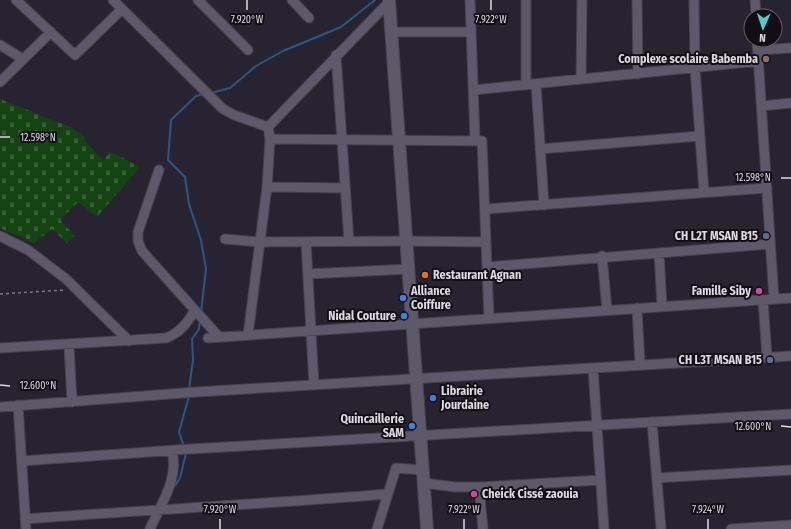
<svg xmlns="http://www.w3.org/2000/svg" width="791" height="529" font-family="'Fira Sans Condensed',sans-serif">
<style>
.cemetery{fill:url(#cemetery-stones)}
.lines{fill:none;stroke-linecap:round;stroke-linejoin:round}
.stream{stroke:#2a5788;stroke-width:2}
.street-casing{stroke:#45414e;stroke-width:11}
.secondary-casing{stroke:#45414e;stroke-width:14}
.path{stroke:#7b7783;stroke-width:1.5;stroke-dasharray:3 3;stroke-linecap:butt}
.street{stroke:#5e596a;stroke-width:9}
.secondary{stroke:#5e596a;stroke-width:12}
.ticks{fill:none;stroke:#dcd9e3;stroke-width:1.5}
.education-dot{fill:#8d6e63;stroke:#100e14;stroke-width:1.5}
.service-dot{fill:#5c6f8a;stroke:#100e14;stroke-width:1.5}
.food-dot{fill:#e8710a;stroke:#100e14;stroke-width:1.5}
.hotel-dot{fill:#d1479c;stroke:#100e14;stroke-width:1.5}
.shop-dot{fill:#3f7fe0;stroke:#100e14;stroke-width:1.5}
.labels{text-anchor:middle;stroke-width:4;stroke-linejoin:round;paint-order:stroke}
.poi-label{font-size:12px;font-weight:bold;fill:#dcd9e3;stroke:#100e14;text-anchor:end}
.ticks-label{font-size:10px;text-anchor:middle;fill:#dcd9e3;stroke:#100e14;stroke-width:4;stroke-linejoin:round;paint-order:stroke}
</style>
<defs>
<pattern id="cemetery-stones" width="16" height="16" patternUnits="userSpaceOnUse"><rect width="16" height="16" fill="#164312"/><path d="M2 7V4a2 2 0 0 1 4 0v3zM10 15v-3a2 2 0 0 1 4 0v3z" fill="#375e34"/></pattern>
</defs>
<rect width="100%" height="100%" fill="#282331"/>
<path class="cemetery" d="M0,99L70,127L86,138L84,140L103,160L111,152L140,167L97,217L78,202L60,220L75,236L67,243L52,229L34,243L0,228Z"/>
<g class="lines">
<path class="stream" d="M211,93L230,88L256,66L283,51L341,27L375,0
M201,312L206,269L201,240L189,204L185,177L168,160L171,120L196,96L204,94
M189,389L193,360L192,339L199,329L200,320
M184,447L179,432L189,396
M173,489L180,478L186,453"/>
<defs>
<path id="street" d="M16,0L75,55L122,9
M113,0L223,109L234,115L268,127
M198,0L248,50
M292,0L309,18
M470,0L475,140
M526,0V85
M637,0L638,74
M694,0L695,68L704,192
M755,0L756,16
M399,32H471
M757,40L774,299
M0,45L23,59
M758,50L791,48
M336,55L349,241
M581,79L582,0
M0,82L51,32
M536,84L544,205
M474,90L759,61
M762,106L791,103
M268,127L390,1
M270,139L482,141L489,318
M540,149L700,136
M159,170L138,232V241L142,251L219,337
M267,187L345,188
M485,209L767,188
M0,236L28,250L66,279L129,341
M225,239L259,242L407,241L486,242
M306,242L314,385
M659,253L662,307
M602,256L607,310
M487,267L770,244
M308,274L409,269
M763,300L767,357
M637,308L640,365
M248,335L267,187L270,139L268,127
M208,338L791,298
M69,345L72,402
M0,348L166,338C180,333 188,322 195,310
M593,368L604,529
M18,405L26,529
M0,407L196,392L791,356
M652,422L661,529
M22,461L190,449L791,414
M657,478L791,470
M424,483L455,487H479L601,480
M479,487L483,529
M25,519C146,510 267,504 387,494
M150,529C161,504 179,479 172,451
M377,529L396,468L423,470
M731,529L791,525"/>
<path id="secondary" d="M389,0L427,529"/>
</defs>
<use href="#street" class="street-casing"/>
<use href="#secondary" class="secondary-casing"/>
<path class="path" d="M0,294L65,290"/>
<use href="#street" class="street"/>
<use href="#secondary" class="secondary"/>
</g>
<path class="ticks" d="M247,10V0M491,10V0M0,137H10M781,178H791M0,385L10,386M781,426L791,427M220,529V519M464,529V519M708,529V519"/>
<circle class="education-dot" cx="766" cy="59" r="4"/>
<g class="service-dot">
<circle cx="766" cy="236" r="4"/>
<circle cx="770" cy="360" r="4"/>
</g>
<circle class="food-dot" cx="425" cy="275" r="4"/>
<g class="hotel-dot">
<circle cx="759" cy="291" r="4"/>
<circle cx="474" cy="494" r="4"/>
</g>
<g class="shop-dot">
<circle cx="403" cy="298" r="4"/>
<circle cx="404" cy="316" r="4"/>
<circle cx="433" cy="398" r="4"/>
<circle cx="412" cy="426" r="4"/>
</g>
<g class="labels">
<g class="poi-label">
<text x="758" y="63">Complexe scolaire Babemba</text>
<text x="758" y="240">CH L2T MSAN B15</text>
<text x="433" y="279" text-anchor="start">Restaurant Agnan</text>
<text x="411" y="295" text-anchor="start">Alliance<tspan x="411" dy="14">Coiffure</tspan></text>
<text x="751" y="295">Famille Siby</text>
<text x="396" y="320">Nidal Couture</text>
<text x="762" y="364">CH L3T MSAN B15</text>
<text x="441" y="395" text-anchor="start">Librairie<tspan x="441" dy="14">Jourdaine</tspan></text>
<text x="404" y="423">Quincaillerie<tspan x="404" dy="14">SAM</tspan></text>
<text x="482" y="498" text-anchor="start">Cheick Cissé zaouia</text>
</g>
</g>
<g class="ticks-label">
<text x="247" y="23">7.920°W</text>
<text x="491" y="23">7.922°W</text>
<text x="38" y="141">12.598°N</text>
<text x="753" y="181">12.598°N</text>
<text x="38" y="389">12.600°N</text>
<text x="753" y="430">12.600°N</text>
<text x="220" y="513">7.920°W</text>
<text x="464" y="513">7.922°W</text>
<text x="708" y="513">7.924°W</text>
</g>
<g transform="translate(763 28) rotate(183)"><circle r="19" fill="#100e14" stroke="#625f67"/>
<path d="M0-3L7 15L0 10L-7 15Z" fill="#51ccd2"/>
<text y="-6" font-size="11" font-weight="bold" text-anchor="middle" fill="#dcd9e3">N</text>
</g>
</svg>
